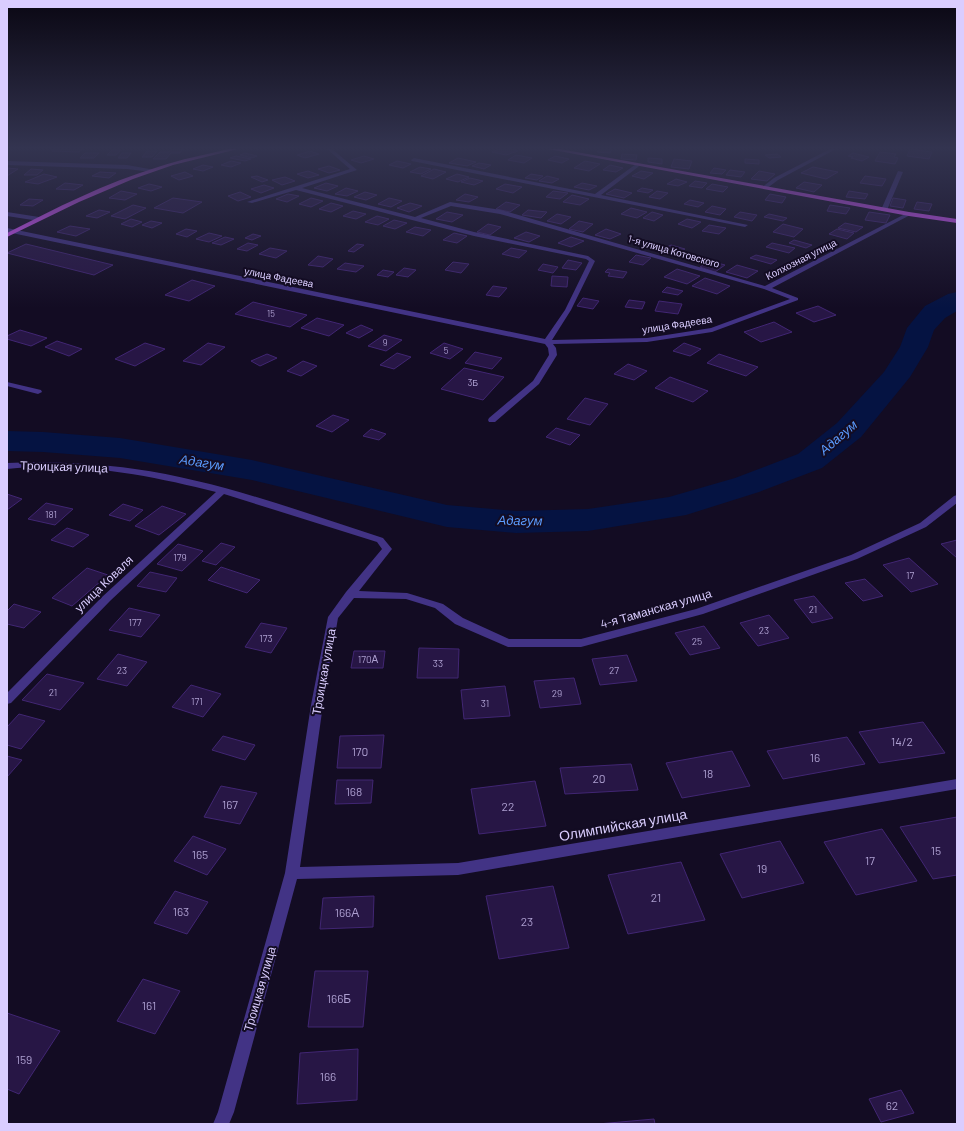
<svg xmlns="http://www.w3.org/2000/svg" width="964" height="1131" font-family="Barlow,sans-serif">
<style>
.lines{fill:none;stroke-linecap:round;stroke-linejoin:round}
.river{fill:#051342;fill-rule:evenodd}
.building{fill:#271645;stroke:#412673}
.minor{fill:#423385;fill-rule:evenodd}
.major{fill:#d854ff;fill-rule:evenodd}
.labels{text-anchor:middle;stroke-width:4;stroke-linejoin:round;paint-order:stroke}
.far-number-label{font-size:9px;fill:#ad9fd0}
.far-street-label{font-size:10px;fill:#dacdff;stroke:#130c23}
.number-label{font-size:10px;fill:#ad9fd0}
.street-label{font-size:12px;fill:#dacdff;stroke:#130c23}
.near-number-label{font-size:12px;fill:#ad9fd0}
.water-label{font-size:13px;font-style:italic;fill:#5b9cff;stroke:#130c23}
.near-street-label{font-size:14px;fill:#dacdff;stroke:#130c23}
</style>
<rect width="100%" height="100%" fill="#130c23"/>
<g class="lines">
<path class="river" d="M957,292V311L945,318L934,330L928,347L910,377L861,437L822,468L759,492L686,515L588,531L516,533L447,527L252,480L120,458L43,452L7,451V431L43,432L120,438L252,460L447,505L516,511L588,509L669,497L735,478L798,454L837,423L884,372L900,347L907,328L925,306L948,294Z"/>
</g>
<path class="building" d="M54,149H82L79,152L52,151Z
M171,149H183L180,153H171L166,159H153L160,152H169Z
M499,149H512L518,151L506,155L492,152Z
M599,149H612L610,153L597,152Z
M910,149L932,152L929,159L907,156Z
M112,150H121L116,155H107Z
M147,151H157L152,157H142Z
M310,151L319,154L305,158L297,155Z
M880,152L896,154L894,157L898,158L895,164L875,161Z
M85,153H99L94,158H80Z
M122,153H131L127,158H118Z
M245,153L257,156L252,158L240,155Z
M853,153L869,157L862,161L851,158L853,157L848,156Z
M622,154L637,155L636,160L621,159Z
M777,154L781,157L769,158L765,155Z
M516,155L532,158L524,163L508,160Z
M236,156L251,159L245,161L230,158Z
M364,156L374,159L361,163L351,160Z
M555,156L569,159L562,163L548,160Z
M458,158L476,162L467,166L449,163Z
M648,158L662,159V164L648,162Z
M674,159L692,161L689,169L671,167Z
M745,159L759,160V164L745,163Z
M231,161L241,163L231,167L221,165Z
M397,161L411,164L403,168L389,165Z
M585,161L600,164L589,171L574,168Z
M479,163L491,165L484,169L472,166Z
M203,165L213,167L203,171L193,169Z
M610,165L623,168L616,172L603,170Z
M329,166L340,170L329,173L318,169Z
M420,167L431,169L421,174L410,172Z
M813,167L838,172L826,179L801,173Z
M7,168L18,169L7,176Z
M714,168L726,170L722,174L710,173Z
M31,169L43,170L37,175H24Z
M434,169L446,172L433,179L421,176Z
M730,170L745,172L741,177L726,175Z
M308,171L319,175L308,178L297,174Z
M641,171L653,173L644,179L632,176Z
M759,171L775,174L767,181L751,179Z
M100,172L116,173L109,178L92,176Z
M185,172L193,176L179,180L171,176Z
M44,174L57,177L38,184L25,182Z
M457,174L469,177L458,182L446,179Z
M531,174L543,176L537,180L525,178Z
M257,176L268,180L262,182L251,177Z
M547,176L559,179L552,183L539,181Z
M865,176L886,179L882,186L860,183Z
M285,177L295,181L282,185L272,180Z
M470,178L483,181L474,185L461,182Z
M676,179L687,182L678,186L667,184Z
M695,181L707,183L702,188L689,186Z
M804,182L822,185L814,192L796,188Z
M65,183L83,185L74,190L56,189Z
M326,183L338,186L327,191L314,188Z
M582,183L597,186L589,190L574,187Z
M149,184L162,187L151,191L138,188Z
M505,184L522,187L513,193L496,189Z
M712,184L728,187L723,192L706,189Z
M264,185L274,188L261,193L251,189Z
M346,188L358,191L347,196L335,194Z
M642,188L653,190L648,193L637,191Z
M615,189L632,193L624,198L606,194Z
M121,191L137,194L125,200L109,198Z
M553,191L568,193L560,199L546,197Z
M657,191L668,193L660,199L649,197Z
M849,191L868,194L865,199L846,197Z
M240,192L251,197L238,201L228,196Z
M365,192L377,195L366,200L354,197Z
M288,194L299,196L287,202L276,199Z
M465,194L478,197L469,202L456,200Z
M770,194L786,197L782,203L765,200Z
M572,195L589,199L580,205L563,202Z
M173,198L202,202L183,213L154,208Z
M311,198L323,201L311,207L299,204Z
M389,198L402,201L391,207L378,204Z
M893,198L906,200L903,208L890,206Z
M29,199L43,200L33,206L20,205Z
M690,200L704,203L698,207L684,204Z
M506,202L520,205L510,212L496,209Z
M917,202L932,204L929,211L914,209Z
M331,203L343,206L331,212L319,209Z
M410,203L422,206L409,212L397,208Z
M133,205L146,208L125,219L111,216Z
M830,205L850,208L846,214L827,211Z
M712,206L726,209L720,215L705,212Z
M631,208L647,212L637,218L621,214Z
M99,210L110,212L97,218L86,216Z
M528,210L547,212L541,218L522,215Z
M353,211L366,214L356,219L343,216Z
M447,212L463,215L452,222L436,219Z
M652,212L663,215L654,221L643,218Z
M740,212L757,215L752,221L734,217Z
M869,212L890,215L886,223L865,220Z
M557,214L571,217L561,224L547,221Z
M769,214L787,218L783,221L764,217Z
M377,216L389,219L378,225L365,222Z
M131,219L142,222L132,227L121,224Z
M687,219L701,222L692,228L678,224Z
M394,220L407,223L395,229L383,226Z
M151,221L162,223L152,228L142,225Z
M579,221L593,224L583,232L569,229Z
M845,223L863,227L856,232L838,228Z
M488,224L501,227L490,235L477,232Z
M783,224L803,229L794,237L773,232Z
M709,225L726,228L719,234L702,231Z
M70,226L90,229L76,236L57,232Z
M415,227L431,230L423,236L406,232Z
M186,229L197,231L187,237L176,234Z
M606,229L621,234L610,239L595,235Z
M837,229L854,233L847,239L829,234Z
M526,232L540,236L529,242L514,238Z
M209,233L222,236L209,242L196,239Z
M454,233L467,236L457,243L443,240Z
M253,234L261,236L252,240L245,238Z
M225,237L234,239L221,245L212,243Z
M571,237L584,241L571,247L558,243Z
M794,240L812,245L806,248L789,243Z
M248,243L258,245L247,251L237,249Z
M772,243L795,248L789,253L766,247Z
M26,244L113,265L94,275L7,253Z
M357,244L364,245L354,252L348,251Z
M671,245L685,249L675,255L661,250Z
M270,248L287,251L276,258L259,254Z
M511,248L527,251L519,258L502,254Z
M636,255L651,258L643,265L629,262Z
M756,255L777,260L771,264L750,258Z
M318,256L333,259L323,267L308,265Z
M568,260L582,263L576,270L562,268Z
M710,261L725,265L715,272L700,267Z
M453,262L469,264L461,273L445,270Z
M345,263L364,266L356,272L337,269Z
M543,264L558,267L553,273L538,270Z
M737,265L758,271L747,278L726,272Z
M404,268L416,270L408,277L396,275Z
M608,269L627,272L623,278L608,276L610,273L605,272Z
M677,269L700,276L687,284L664,277Z
M383,270L394,272L388,277L377,275Z
M552,276L568,277L567,287L551,286Z
M705,278L730,286L717,294L692,286Z
M192,280L215,286L189,301L165,295Z
M493,286L507,288L499,297L486,295Z
M667,287L683,291L678,295L662,292Z
M583,298L599,301L593,309L577,306Z
M629,300L645,302L642,309L625,307Z
M659,301L682,304L678,314L655,311Z
M253,302L307,315L290,327L235,314Z
M818,306L836,315L814,322L796,313Z
M317,318L344,325L329,336L301,328Z
M774,322L792,332L761,342L744,332Z
M361,325L373,330L359,338L346,333Z
M20,330L47,338L31,346L7,339V336Z
M384,335L402,340L386,351L368,346Z
M57,341L82,349L69,356L45,347Z
M145,343L165,349L135,366L115,359Z
M208,343L225,347L201,365L183,361Z
M444,343L463,349L450,359L430,353Z
M684,343L701,349L690,356L673,351Z
M475,352L502,358L492,369L465,363Z
M397,353L411,357L394,369L380,365Z
M267,354L277,358L260,366L251,361Z
M719,354L758,367L746,376L707,363Z
M303,361L317,366L301,376L287,371Z
M628,364L647,371L634,380L614,374Z
M464,368L504,377L483,400L441,389Z
M670,377L708,391L693,402L655,388Z
M585,398L608,404L590,425L567,419Z
M333,415L349,420L332,432L316,426Z
M556,428L580,435L570,445L546,437Z
M371,429L386,434L379,440L363,436Z
M7,494L22,499L7,510Z
M46,503L73,509L55,525L28,519Z
M123,504L143,510L130,521L109,515Z
M162,506L186,514L159,535L135,526Z
M67,528L89,535L73,547L51,540Z
M957,540V558L941,544Z
M221,543L235,547L216,565L202,561Z
M178,544L203,551L182,571L157,564Z
M909,558L938,584L911,592L883,565Z
M221,567L260,580L247,593L208,580Z
M87,568L108,575L72,606L52,598Z
M150,572L177,578L166,592L137,586Z
M865,579L883,596L863,601L845,583Z
M814,596L833,618L812,623L794,600Z
M14,604L41,612L24,628L7,624V611Z
M129,608L160,615L141,637L109,630Z
M769,615L789,638L758,646L740,623Z
M261,623L287,628L271,653L245,647Z
M704,626L720,648L690,655L675,633Z
M419,648L459,649L458,678H417Z
M354,651H385L383,668H351Z
M118,654L147,662L127,686L97,679Z
M627,655L637,681L600,685L592,659Z
M47,674L84,683L60,710L22,700Z
M574,678L581,704L540,708L534,681Z
M191,685L221,694L203,717L172,707Z
M505,686L510,716L464,719L461,690Z
M19,714L45,721L21,749L7,745V727Z
M923,722L945,753L879,763L859,732Z
M384,735L381,768H337L340,736Z
M223,736L255,745L245,760L212,750Z
M847,737L865,764L783,779L767,751Z
M732,751L750,786L682,798L666,763Z
M7,756L22,760L7,777Z
M631,764L638,790L565,794L560,768Z
M337,780H373L371,803L335,804Z
M535,781L546,826L479,834L471,789Z
M221,786L257,793L240,824L204,817Z
M957,817V875L933,879L900,827Z
M882,829L917,881L856,895L824,842Z
M193,836L226,849L207,875L174,861Z
M780,841L804,883L742,898L720,854Z
M681,862L705,920L628,934L608,875Z
M553,886L569,948L499,959L486,896Z
M175,891L208,902L187,934L154,923Z
M374,896L373,927L320,929L323,898Z
M315,971H368L363,1027H308Z
M143,979L180,991L155,1034L117,1021Z
M7,1013L60,1031L19,1094L7,1089Z
M358,1049L357,1100L297,1104L300,1053Z
M901,1090L914,1113L881,1122L869,1099Z
M654,1119L655,1124H598Z"/>
<g class="lines">
<path class="minor" d="M327,149H332L357,170L302,188L415,217L450,202L501,210L765,286L907,213L912,214L772,288L798,298V300L712,332L647,342L553,344L556,348L557,355L539,384L495,422H489L488,420L489,418L533,381L549,355L548,348L545,344L7,232V228L545,339L565,310L589,261L586,259L474,236L296,190L252,203L247,202L350,169ZM451,206L500,214L764,289L790,299L711,328L647,338L552,340L571,310L595,261L588,256L474,232L421,218Z
M830,149H836L778,180L766,189L761,188L774,178Z
M414,158L595,194L636,164L639,166L638,167L601,195L748,225L745,227L412,161L411,160Z
M7,161L127,165L155,170L152,172L127,169L7,165Z
M898,171L903,172L887,210L882,211L881,210Z
M7,212L39,217L42,219L39,221L7,216Z
M7,382L41,390L42,392L38,394L7,386Z
M36,462C69,463 102,464 135,469C220,481 302,512 383,538L392,549L359,591L407,593L443,604L463,618L509,639H581L696,609L851,555L920,523L954,496L957,495V503L926,527L857,559L703,614L581,647H508L455,624L435,608L406,599L354,598L338,618L323,705L300,867L458,863L957,779V789L458,875L297,879L234,1112L229,1124H213L218,1112L285,873L311,705L328,617L346,592L382,549L377,542L224,494L110,601L11,703L7,704V693L102,597L216,492C149,475 76,461 7,469V463Z"/>
<path class="major" d="M228,149H238L173,165L133,179L79,202L7,237V233C56,208 105,183 158,167C181,159 205,155 228,149Z
M548,149H560L909,212L957,219V223L909,216Z"/>
</g>
<linearGradient id="sky" x2="0" y2="1"><stop stop-color="#0a0713"/><stop offset="0.48" stop-color="#333450"/><stop offset="1" stop-color="#333450" stop-opacity="0"/></linearGradient>
<rect width="964" height="308" fill="url(#sky)"/>
<g class="labels">
<g class="far-number-label">
<text x="271" y="317">15</text>
<text x="385" y="346">9</text>
<text x="446" y="354">5</text>
<text x="473" y="386">3Б</text>
</g>
<g class="far-street-label">
<text transform="translate(674 251) rotate(16)" y="4">1-я улица Котовского</text>
<text transform="translate(801 259) rotate(-27)" y="4">Колхозная улица</text>
<text transform="translate(279 277) rotate(11)" y="4">улица Фадеева</text>
<text transform="translate(677 324) rotate(-9)" y="4">улица Фадеева</text>
</g>
<g class="number-label">
<text x="51" y="518">181</text>
<text x="180" y="561">179</text>
<text x="910" y="579">17</text>
<text x="813" y="613">21</text>
<text x="135" y="626">177</text>
<text x="764" y="634">23</text>
<text x="266" y="642">173</text>
<text x="697" y="645">25</text>
<text x="368" y="663">170А</text>
<text x="438" y="667">33</text>
<text x="122" y="674">23</text>
<text x="614" y="674">27</text>
<text x="53" y="696">21</text>
<text x="557" y="697">29</text>
<text x="197" y="705">171</text>
<text x="485" y="707">31</text>
</g>
<g class="street-label">
<text transform="translate(64 467) rotate(2)" y="4">Троицкая улица</text>
<text transform="translate(104 584) rotate(-44)" y="4">улица Коваля</text>
<text transform="translate(656 609) rotate(-16)" y="4">4-я Таманская улица</text>
<text transform="translate(324 672) rotate(-80)" y="4">Троицкая улица</text>
<text transform="translate(260 989) rotate(-74)" y="4">Троицкая улица</text>
</g>
<g class="near-number-label">
<text x="902" y="746">14/2</text>
<text x="360" y="756">170</text>
<text x="815" y="762">16</text>
<text x="708" y="778">18</text>
<text x="599" y="783">20</text>
<text x="354" y="796">168</text>
<text x="230" y="809">167</text>
<text x="508" y="811">22</text>
<text x="936" y="855">15</text>
<text x="200" y="859">165</text>
<text x="870" y="865">17</text>
<text x="762" y="873">19</text>
<text x="656" y="902">21</text>
<text x="181" y="916">163</text>
<text x="347" y="917">166А</text>
<text x="527" y="926">23</text>
<text x="339" y="1003">166Б</text>
<text x="149" y="1010">161</text>
<text x="24" y="1064">159</text>
<text x="328" y="1081">166</text>
<text x="892" y="1110">62</text>
</g>
<g class="water-label">
<text transform="translate(838 437) rotate(-41)" y="5">Адагум</text>
<text transform="translate(202 462) rotate(9)" y="5">Адагум</text>
<text transform="translate(520 520) rotate(1)" y="5">Адагум</text>
</g>
<g class="near-street-label">
<text transform="translate(623 825) rotate(-10)" y="5">Олимпийская улица</text>
</g>
</g>
<rect width="964" height="1131" fill="none" stroke="#dacdff" stroke-width="16"/>
</svg>
